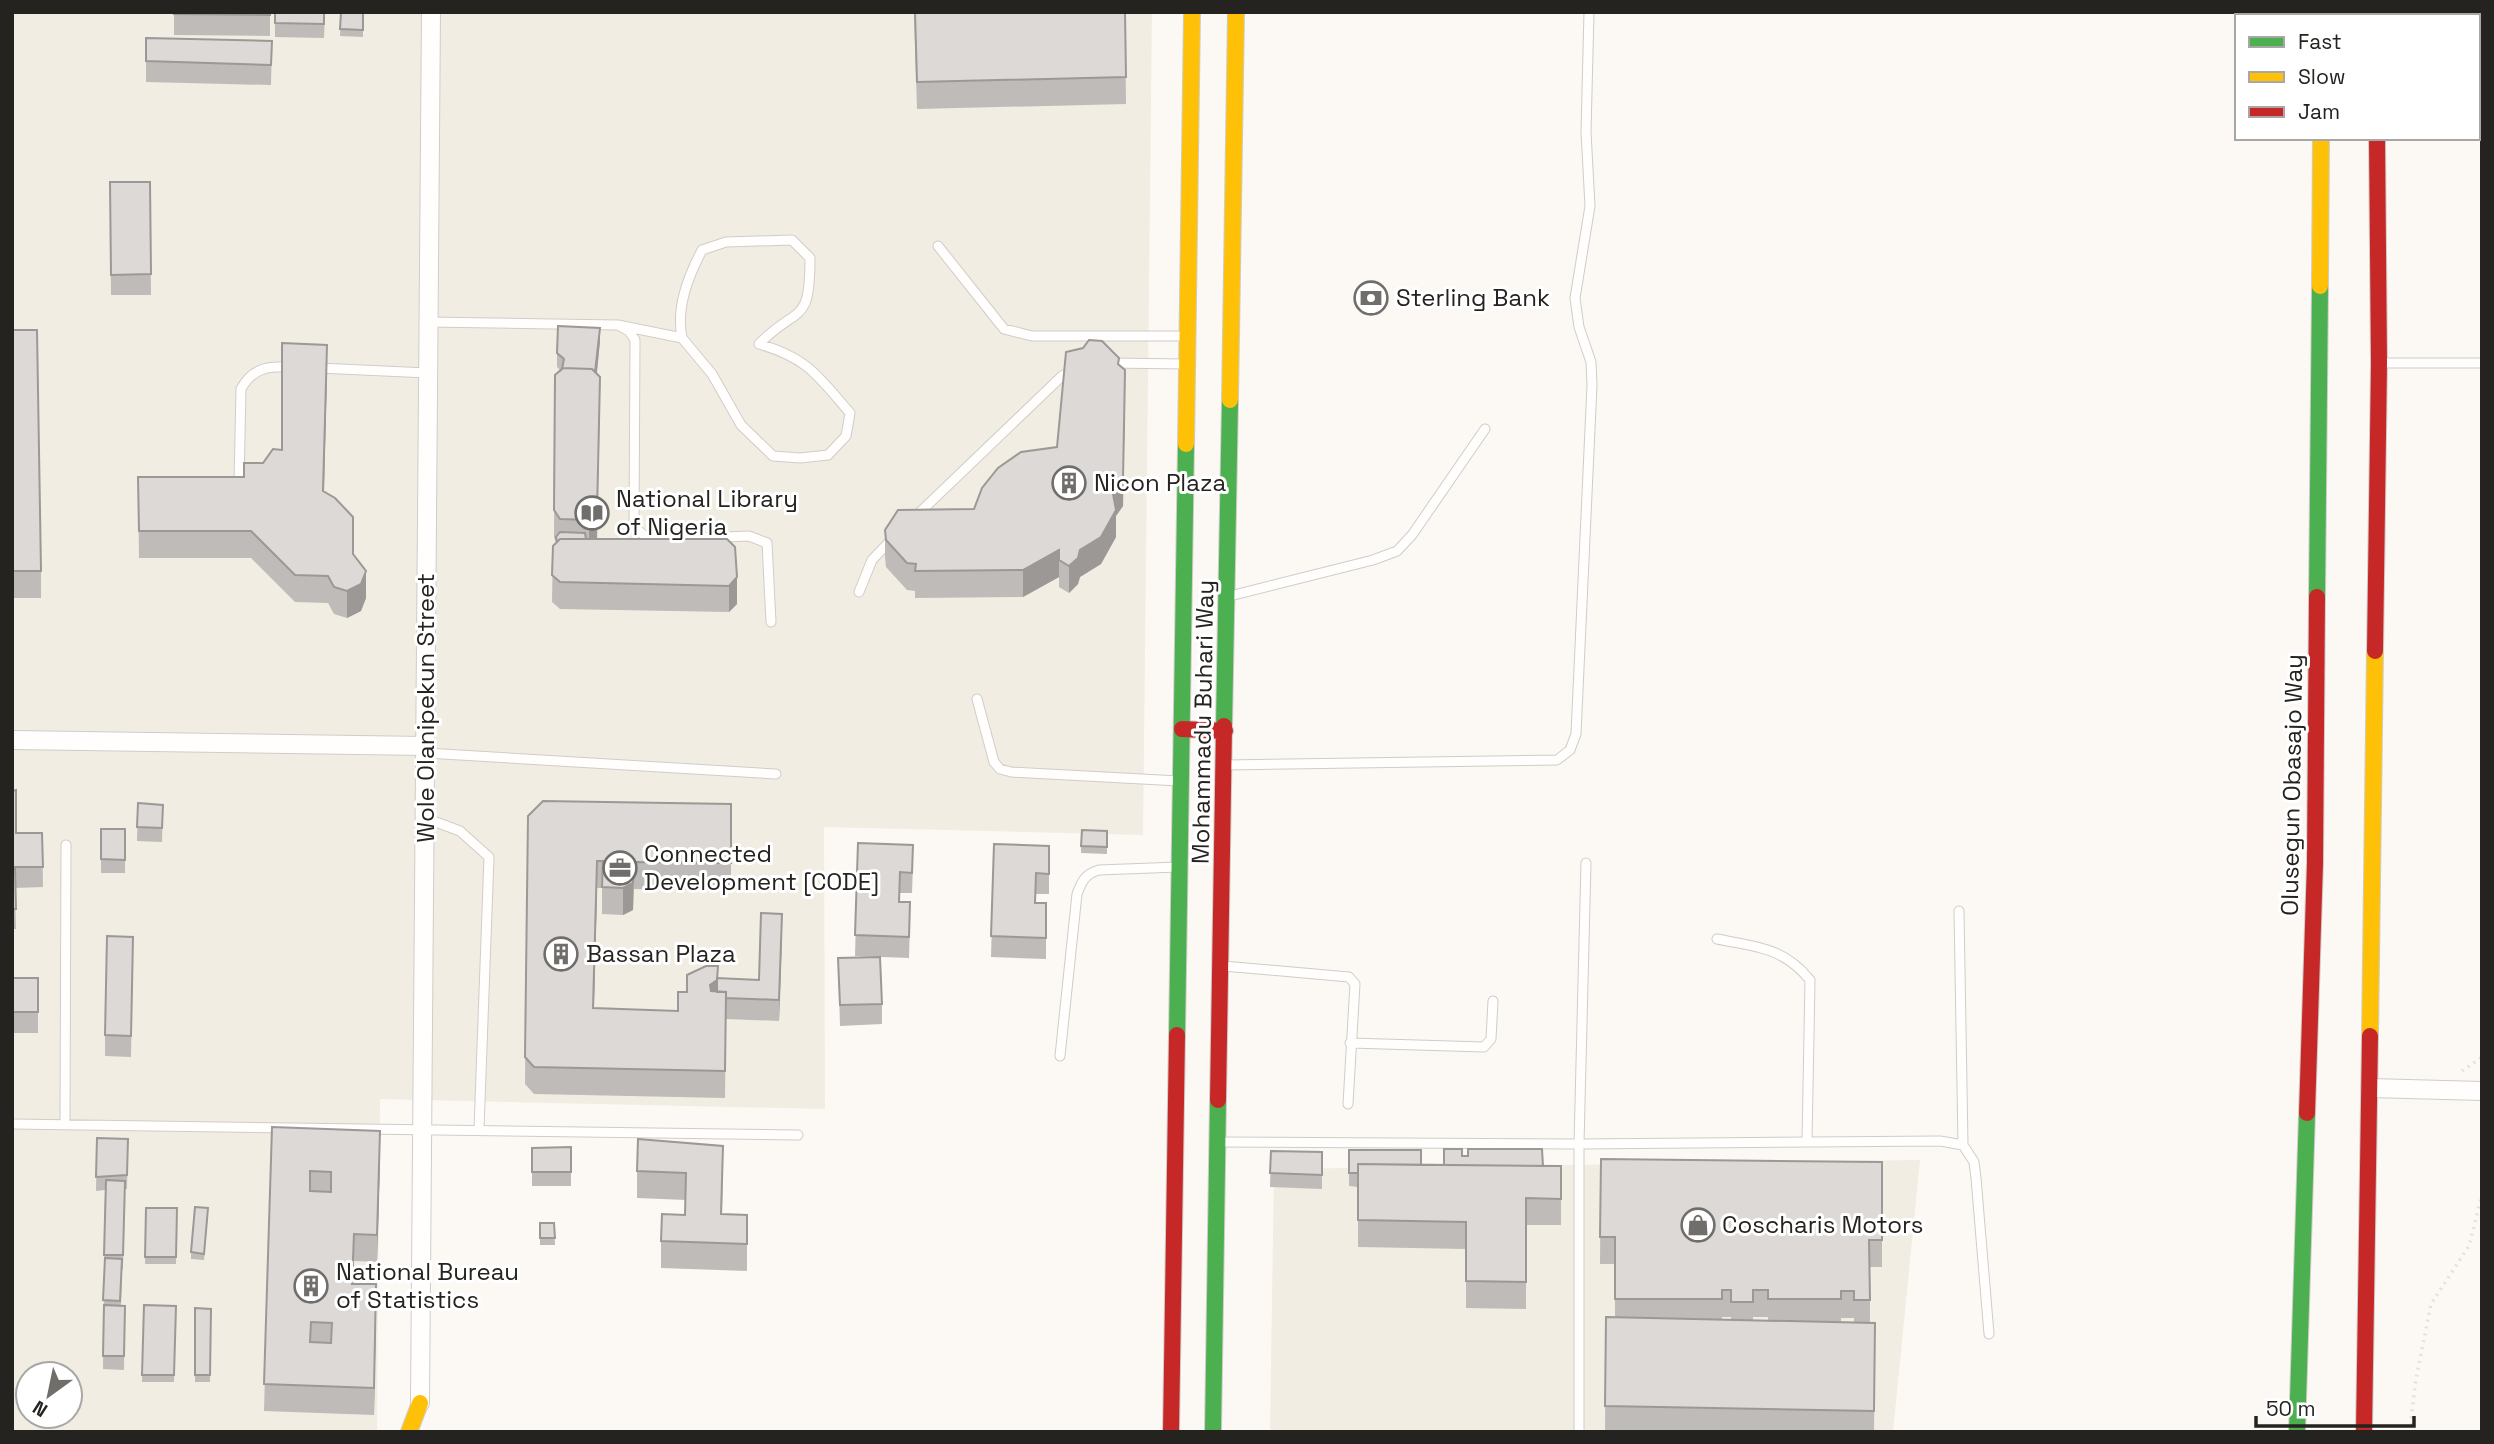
<svg xmlns="http://www.w3.org/2000/svg" width="2494" height="1444" font-family="'Space Grotesk',sans-serif">
<style>
.built{fill:#f2ede2;fill-rule:evenodd}
.lines{fill:none;stroke-linecap:round;stroke-linejoin:round}
.lane-casing{stroke:#cfcdca;stroke-width:11}
.street-casing{stroke:#cfcdca;stroke-width:20}
.fast-casing{stroke:#cfcdca;stroke-width:18}
.slow-casing{stroke:#cfcdca;stroke-width:18}
.jam-casing{stroke:#cfcdca;stroke-width:18}
.path{stroke:#e2e2e0;stroke-width:3.5;stroke-dasharray:2 5;stroke-linecap:butt}
.lane{stroke:#fffefd;stroke-width:9}
.street{stroke:#fffefd;stroke-width:18}
.fast{stroke:#4caf50;stroke-width:16}
.slow{stroke:#ffc107;stroke-width:16}
.jam{stroke:#c62828;stroke-width:16}
.wall{fill:#bebbb9;fill-rule:evenodd}
.shaded-wall{fill:#9b9896}
.building{fill:#ddd9d7;stroke:#9b9896;stroke-width:2;fill-rule:evenodd}
.labels{text-anchor:middle;stroke-width:6;stroke-linejoin:round;paint-order:stroke}
.poi-label{font-size:24px;fill:#25231f;stroke:#fff;text-anchor:start}
.street-label{font-size:24px;fill:#25231f;stroke:#fff}
</style>
<rect width="100%" height="100%" fill="#fcf8f4"/>
<path class="built" d="M12,12H1152L1143,835L824,827L825,1109L380,1099L377,1432H12ZM28,1374H70V1416H28Z
M1920,1160L1893,1432H1270L1274,1169Z"/>
<g class="lines">
<defs>
<path id="lane" d="M938,246L1004,329L1032,336H1186
M428,322L618,325L629,331L635,340L634,527L650,540L749,536L767,543L771,622
M618,325L682,338C676,307 688,277 702,250L726,242L792,240L810,258C810,327 798,304 759,344C808,358 818,376 850,413L846,436L828,455L800,458L773,456L741,425L712,374L682,338
M1109,363L1186,364
M2381,363H2482
M318,368L428,373
M239,483L241,389C253,367 269,366 293,367
M916,516L1062,376L1075,369
M859,592L872,560L893,538
M1230,596L1373,560L1397,551L1412,535L1485,429
M977,699L994,762L1000,769L1011,772L1179,781
M426,753L776,774
M1226,765L1557,760L1570,750L1576,734L1592,385L1591,362L1579,327L1575,298L1590,206L1586,132L1589,12
M425,818L460,831L489,857L479,1129
M1586,863L1579,1144L1940,1141L1963,1145L1974,1162L1976,1178L1989,1334
M1959,911L1963,1145
M1717,939C1757,947 1783,947 1810,980L1807,1142
M1223,966L1349,977L1355,984L1348,1104
M1350,1043L1484,1047L1491,1039L1493,1001
M1060,1056L1077,894C1082,881 1085,874 1099,870L1178,867
M12,1124L798,1135
M65,1124L66,845
M1220,1142L1579,1144V1432"/>
<path id="street" d="M12,740L426,746
M2370,1088L2482,1091
M420,1403L431,12"/>
<path id="fast" d="M2317,597L2320,286
M1224,726L1230,400
M1177,1035L1186,444
M1213,1432L1218,1100
M2297,1432L2307,1113"/>
<path id="slow" d="M2378,12V16
M2320,286L2321,138
M1230,400L1236,12
M1186,444L1192,12
M2370,1036L2375,651
M409,1432L420,1403"/>
<path id="jam" d="M2323,12V16
M2375,651L2379,363L2377,138
M1182,729L1225,731
M1218,1100L1224,726
M2307,1113L2315,863L2317,597
M1171,1432L1177,1035
M2364,1432L2370,1036"/>
</defs>
<use href="#lane" class="lane-casing"/>
<use href="#street" class="street-casing"/>
<use href="#fast" class="fast-casing"/>
<use href="#slow" class="slow-casing"/>
<use href="#jam" class="jam-casing"/>
<path class="path" d="M2462,1071L2482,1057
M2413,1432L2411,1419L2416,1379L2431,1304L2469,1246L2482,1194"/>
<use href="#lane" class="lane"/>
<use href="#street" class="street"/>
<use href="#fast" class="fast"/>
<use href="#slow" class="slow"/>
<use href="#jam" class="jam"/>
</g>
<path class="wall" d="M174,12H270V36L174,35Z
M275,12H325L324,38L275,37Z
M341,12H363V37L340,36Z
M914,12H1125L1126,104L917,109Z
M146,38L272,41L271,85L146,82Z
M110,182H150L151,295H111Z
M12,330L41,571V598H12Z
M600,341L597,373L600,404L597,539H727L737,604L729,612L560,609L552,602L553,546L556,543L554,537L555,375L560,370L557,367V353Z
M1119,365L1125,396L1123,506L1116,516V537L1101,564L1080,577L1078,584L1069,593L1059,587V577L1023,597L915,598V591L907,590L886,567L885,557V530L974,509L1057,447Z
M327,372L324,491L353,554L366,598L361,611L347,618L334,614L328,603L295,602L251,558H139L138,477H244L282,450Z
M12,791L16,833H42L43,887L15,888L16,929H12Z
M138,803L163,805L162,842L137,841Z
M731,804V890L634,889L633,910L623,915L602,914V888H597L594,1008L678,1011L687,992L718,978L759,980L782,934L779,1021L726,1019L725,1098L534,1094L525,1084L528,816Z
M101,829H125V873H101Z
M1107,831V854L1081,853V846Z
M858,843L913,865L912,893H900L899,902L910,922L909,958L855,956Z
M994,844L1049,866V894H1036V903H1046V959L991,957Z
M133,957L131,1057L105,1056V1035Z
M838,958L882,1004V1024L840,1026Z
M12,978H38V1033H12Z
M272,1127L380,1157L377,1262L354,1261L353,1284L376,1311L374,1415L264,1411Z
M97,1138L128,1139L127,1189H125L123,1269H122L121,1306H125L124,1370L103,1369L105,1190L96,1191Z
M571,1147V1186H532V1148Z
M1349,1150L1421,1165H1444L1462,1156L1543,1166H1561V1225H1526V1309L1466,1308V1249L1358,1247V1187L1349,1186Z
M1271,1151L1322,1152V1189L1270,1187Z
M1601,1159L1882,1162V1267H1870V1323H1875L1874,1432H1605L1606,1317L1615,1318V1264H1600ZM1722,1317H1731V1320H1722ZM1753,1317H1768V1321L1753,1320ZM1841,1318H1854V1323L1841,1322Z
M637,1171L723,1172L722,1214L747,1215V1271L661,1268V1241L685,1215L686,1200L637,1198Z
M146,1208H177L176,1264H145Z
M208,1215L204,1260L191,1259V1252Z
M540,1223H554L555,1245H540Z
M144,1305L176,1306L174,1382H142Z
M195,1308L211,1309L210,1382H195Z"/>
<path class="shaded-wall" d="M600,328V341L595,390V376Z
M327,345V372L323,518V491Z
M600,377L597,540L589,547V520Z
M1125,396L1123,506L1116,516V537L1101,564L1080,577L1078,584L1069,593V566L1113,494Z
M1059,550V577L1023,597V570Z
M366,571V598L361,611L347,618V591Z
M737,577V604L729,612V586Z
M597,861V888L593,1035V1008Z
M634,862L633,910L623,915V888Z
M782,914V934L779,1021V1000Z
M718,966V993L716,1007L710,985Z
M380,1131V1157L377,1262V1235Z
M376,1284V1311L374,1415V1388Z"/>
<path class="building" d="M174,12H270V15L174,14Z
M275,12H324V24L275,23Z
M341,12H363V30L340,29Z
M915,12H1125L1126,77L917,82Z
M146,38L272,41L271,65L146,61Z
M110,182H150L151,274L111,275Z
M558,326L600,328L595,372L592,369L563,368L562,369L564,359L557,353Z
M12,330H37L41,571H12Z
M1089,340L1102,341L1119,358L1118,364L1125,370L1123,479L1113,494L1116,510L1101,537L1080,550L1078,558L1069,566L1059,560V550L1023,570L915,571L916,564L907,563L886,540L885,530L898,510L974,509L982,488L998,468L1021,452L1057,447L1066,352L1083,348Z
M282,343L327,345L323,491L335,498L353,517V554L366,571L361,584L347,591L334,587L328,576L295,575L251,531H139L138,477H244V463H263L273,449L282,450Z
M563,368L592,369L600,377L597,513L589,520L560,519L554,510L555,375Z
M560,532L585,533L586,539H560L557,542L556,537Z
M560,539H727L735,547L737,577L729,586L560,582L552,575L553,546Z
M16,790V833H42L43,867H15L16,909H12V791Z
M543,801L731,804V863L634,862L633,883L623,888L602,887L603,861H597L593,1008L678,1011V992H687V975L706,966H718L717,980L710,985L711,991L726,992L725,1071L534,1067L525,1057L528,816Z
M138,803L163,805L162,828L137,827Z
M101,829H125V860L101,859Z
M1082,830L1107,831V847L1081,846Z
M858,843L913,845L912,873L900,872L899,902H910L909,937L855,935Z
M994,844L1049,846V874L1036,873L1035,903H1046V938L991,936Z
M761,913L782,914L779,1000L726,998V992H717V978L759,980Z
M107,936L133,937L131,1036L105,1035Z
M880,957L882,1004L840,1005L838,958Z
M12,978H38V1012H12Z
M272,1127L380,1131L377,1235L354,1234L352,1284H376L374,1388L264,1384ZM310,1171L331,1172V1192L310,1191ZM311,1322L332,1323L331,1343L310,1342Z
M97,1138L128,1139L127,1175L96,1177Z
M638,1139L723,1146L721,1214L747,1215V1244L661,1241L662,1214L685,1215L686,1173L637,1171Z
M571,1147V1172H532V1148Z
M1444,1149H1462V1156H1468V1149H1542L1543,1166L1444,1165Z
M1349,1150H1421V1165L1358,1164V1173H1349Z
M1271,1151L1322,1152V1175L1270,1173Z
M1601,1159L1882,1162V1240H1869L1870,1300H1854V1291H1841V1299H1768V1290H1753V1302H1731V1290H1722V1299H1615V1237H1600Z
M1358,1164L1561,1166V1199L1526,1198V1282L1466,1281V1222L1358,1220Z
M106,1180L125,1181L123,1255H104Z
M195,1207L208,1208L204,1254L191,1252Z
M146,1208H177L176,1257H145Z
M540,1223H554L555,1238H540Z
M105,1258L122,1259L120,1301L103,1300Z
M104,1305L125,1306L124,1356H103Z
M144,1305L176,1306L174,1375H142Z
M195,1308L211,1309L210,1375H195Z
M1606,1317L1875,1323L1874,1411L1605,1406Z"/>
<defs>
<symbol id="bank-ring" viewBox="-11 -11 22 22"><circle r="9.5" fill="#fff" stroke="#706e6a" stroke-width="1.5"/><path d="M-6-4H6V4H-6ZM0-2.3a2.3 2.3 0 1 0 0 4.6a2.3 2.3 0 1 0 0-4.6Z" fill="#706e6a"/></symbol>
<symbol id="building-ring" viewBox="-11 -11 22 22"><circle r="9.5" fill="#fff" stroke="#706e6a" stroke-width="1.5"/><path d="M-4-6H4V6H1V3H-1V6H-4ZM-2.5-4.3h1.7v1.8h-1.7ZM.8-4.3h1.7v1.8H.8ZM-2.5-1h1.7V.8h-1.7ZM.8-1h1.7V.8H.8Z" fill="#706e6a"/></symbol>
<symbol id="library-ring" viewBox="-11 -11 22 22"><circle r="9.5" fill="#fff" stroke="#706e6a" stroke-width="1.5"/><path d="M-6-4Q-3-5.5-.7-3.5V5Q-3 3-6 4ZM6-4Q3-5.5 .7-3.5V5Q3 3 6 4Z" fill="#706e6a"/></symbol>
<symbol id="office-ring" viewBox="-11 -11 22 22"><circle r="9.5" fill="#fff" stroke="#706e6a" stroke-width="1.5"/><path d="M-6-3h4V-5.5h4V-3h4V5H-6ZM-1-4.5V-3h2v-1.5ZM-6 0V1H6V0Z" fill="#706e6a"/></symbol>
<symbol id="shop-ring" viewBox="-11 -11 22 22"><circle r="9.5" fill="#fff" stroke="#706e6a" stroke-width="1.5"/><path d="M-5-2.5h2.3a2.7 3.5 0 0 1 5.4 0H5L5.5 6h-11ZM-1.5-2.5h3a1.5 2.3 0 0 0-3 0Z" fill="#706e6a"/></symbol>
</defs>
<g fill-rule="evenodd">
<use href="#bank-ring" x="1352" y="279" width="38" height="38"/>
<use href="#building-ring" x="1050" y="464" width="38" height="38"/>
<use href="#library-ring" x="573" y="494" width="38" height="38"/>
<use href="#office-ring" x="601" y="849" width="38" height="38"/>
<use href="#building-ring" x="542" y="935" width="38" height="38"/>
<use href="#shop-ring" x="1679" y="1206" width="38" height="38"/>
<use href="#building-ring" x="292" y="1267" width="38" height="38"/>
</g>
<g class="labels">
<g class="poi-label">
<text x="1396" y="306">Sterling Bank</text>
<text x="1094" y="491">Nicon Plaza</text>
<text x="616" y="507">National Library<tspan x="616" dy="28">of Nigeria</tspan></text>
<text x="644" y="862">Connected<tspan x="644" dy="28">Development [CODE]</tspan></text>
<text x="586" y="962">Bassan Plaza</text>
<text x="1722" y="1233">Coscharis Motors</text>
<text x="336" y="1280">National Bureau<tspan x="336" dy="28">of Statistics</tspan></text>
</g>
<g class="street-label">
<text transform="translate(426 708) rotate(-90)" y="8">Wole Olanipekun Street</text>
<text transform="translate(1203 722) rotate(-89)" y="8">Mohammadu Buhari Way</text>
<text transform="translate(2292 785) rotate(-89)" y="8">Olusegun Obasajo Way</text>
</g>
</g>
<rect width="2494" height="1444" fill="none" stroke="#25231f" stroke-width="28"/>
<rect x="2235" y="14" width="245" height="126" fill="#ffffff" stroke="#a8a7a5" stroke-width="2"/>
<rect x="2249" y="37" width="35" height="10" fill="#4caf50" stroke="#a8a7a5" stroke-width="2"/>
<text x="2298" y="49" font-size="21" fill="#25231f">Fast</text>
<rect x="2249" y="72" width="35" height="10" fill="#ffc107" stroke="#a8a7a5" stroke-width="2"/>
<text x="2298" y="84" font-size="21" fill="#25231f">Slow</text>
<rect x="2249" y="107" width="35" height="10" fill="#c62828" stroke="#a8a7a5" stroke-width="2"/>
<text x="2298" y="119" font-size="21" fill="#25231f">Jam</text>
<g transform="translate(49 1395) rotate(213)"><circle r="33" fill="#ffffff" stroke="#a8a7a5" stroke-width="2"/>
<path d="M0-5L12 26L0 18L-12 26Z" fill="#706e6a"/>
<text y="-10" font-size="19" font-weight="bold" text-anchor="middle" fill="#25231f">N</text>
</g>
<path d="M2256 1416v10h158v-10" fill="none" stroke="#25231f" stroke-width="3.5"/>
<text x="2266" y="1416" font-size="21" fill="#25231f" stroke="#ffffff" stroke-width="5" paint-order="stroke">50 m</text>
</svg>
